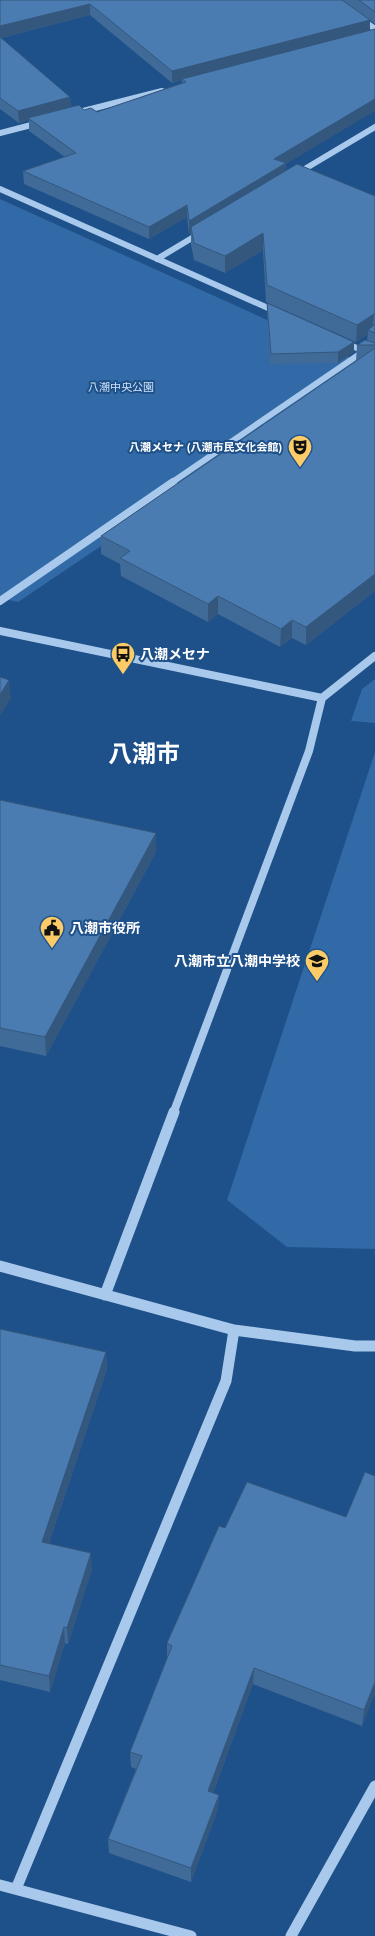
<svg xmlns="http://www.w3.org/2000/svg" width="375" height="1936" font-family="'PT Sans','Noto Sans JP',sans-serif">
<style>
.green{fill:#316aa6}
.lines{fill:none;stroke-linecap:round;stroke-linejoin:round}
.minor-far2{stroke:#a8c9eb;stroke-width:6}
.minor-far1{stroke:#a8c9eb;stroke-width:8}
.minor{stroke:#a8c9eb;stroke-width:11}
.wall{fill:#406b99;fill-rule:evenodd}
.shaded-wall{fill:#34577d}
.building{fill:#4a7cb2;stroke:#34577d}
.labels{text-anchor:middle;stroke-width:4;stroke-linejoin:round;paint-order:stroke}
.far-park-label{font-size:11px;fill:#cde2f8;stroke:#1e5089}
.far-poi-label{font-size:11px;font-weight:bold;fill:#fff;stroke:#1e5089;text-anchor:end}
.poi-label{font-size:14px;font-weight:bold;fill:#fff;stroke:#1e5089;text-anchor:start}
.town-label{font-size:24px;font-weight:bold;fill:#fff;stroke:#1e5089}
</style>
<rect width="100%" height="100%" fill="#1e5089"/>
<path class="green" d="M0,199L369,366L18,602L0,598Z
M375,679V723L351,721L362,689Z
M375,752V1249L287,1247L227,1200Z"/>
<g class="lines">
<path class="minor-far2" d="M361,19L375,29
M83,111L162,91
M0,133L39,123
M298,173L375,127
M0,189L277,312
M157,259L202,232
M343,342L375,356
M171,483L364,351"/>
<path class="minor-far1" d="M0,601L173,482
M0,631L322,698L309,751L173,1114
M322,698L375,656"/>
<path class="minor" d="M0,1266L234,1330L355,1346H375
M105,1295L174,1112
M0,1885L191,1936
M16,1889L226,1381L234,1330
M291,1936L375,1786"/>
</g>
<path class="wall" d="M0,0H375V24L370,20V30L286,164L285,171L375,196V591L306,645L292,638L280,647L218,614L208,622L121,576L120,564L101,554V536L356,361L357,345L367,340L368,334L356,342L266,302L263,250L225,273L194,260L191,244V233L189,234L187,217L149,239L24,184L23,171L65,157L29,131V120L19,123L0,109ZM90,15L172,83L182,80V83L97,112L71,108L70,97L1,38Z
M267,303L354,342V352L338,363L270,364L267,313Z
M0,800L156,833V852L46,1056L0,1046Z
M0,1329L106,1352L107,1369L49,1543L92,1569L68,1644L65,1643L50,1692L0,1680Z
M225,1528L375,1693L362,1726L253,1684L213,1793L219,1795L218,1809L191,1882L109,1853L108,1839L136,1769L131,1767L130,1752L167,1659V1643Z"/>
<path class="shaded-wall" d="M90,4V15L0,38V26Z
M370,20V31L182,79V80L172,83V71Z
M70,97L71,109L28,118L29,120L19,123L18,111Z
M375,99V111L286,164L285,176L191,227V233L189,234V221L274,159Z
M187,205V217L149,239V227Z
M263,233V250L225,273V256Z
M374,314L372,331L368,330V334L356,342L357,325Z
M354,342V352L338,363V352Z
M375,574V591L306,645V627Z
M218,596V614L208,622V604Z
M292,620V638L280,647L281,629Z
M9,680L11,698L0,716V695Z
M156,833V852L46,1056L45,1037Z
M106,1352L107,1369L44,1558L42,1542Z
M91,1553L92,1569L68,1644L67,1628Z
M64,1627L65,1643L50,1692L49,1676Z
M254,1668L253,1684L208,1806V1791Z
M375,1682V1693L362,1726L364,1710Z
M219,1795L218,1809L191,1882V1868Z"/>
<path class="building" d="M0,0H342L370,20L172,71L90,4L0,26Z
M359,0H375V12Z
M375,29V99L274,159L286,163L189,221L187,205L149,227L23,171L76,153L28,118L79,105L84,110L91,108L97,112L186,82L182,79Z
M0,37L70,97L18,111L0,98Z
M297,164L375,196V314H374L357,325L267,285L263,233L225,256L194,243L191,227Z
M267,303L354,342L338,352L271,354Z
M375,324V333L368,330Z
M365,340L375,343V345H357Z
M375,348V574L306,627L292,620L281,629L218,596L208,604L120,558L130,551L101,536Z
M0,677L9,680L0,695Z
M0,800L156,833L45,1037L0,1028Z
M0,1329L106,1352L42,1542L91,1553L67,1628L64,1627L49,1676L0,1665Z
M365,1472L375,1476V1682L364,1710L254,1668L208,1791L219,1795L191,1868L108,1839L142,1756L130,1752L172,1646L167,1643L219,1526L225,1528L247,1482L346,1517Z"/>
<defs>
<symbol id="theatre-pin" viewBox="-11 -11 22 30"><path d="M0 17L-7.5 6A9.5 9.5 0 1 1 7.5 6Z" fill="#facb67" stroke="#1e5089"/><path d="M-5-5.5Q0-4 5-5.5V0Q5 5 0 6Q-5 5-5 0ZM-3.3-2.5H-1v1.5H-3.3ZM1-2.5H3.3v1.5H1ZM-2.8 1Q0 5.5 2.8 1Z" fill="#111"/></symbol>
<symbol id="bus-pin" viewBox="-11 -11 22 30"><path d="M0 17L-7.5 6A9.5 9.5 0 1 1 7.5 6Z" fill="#facb67" stroke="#1e5089"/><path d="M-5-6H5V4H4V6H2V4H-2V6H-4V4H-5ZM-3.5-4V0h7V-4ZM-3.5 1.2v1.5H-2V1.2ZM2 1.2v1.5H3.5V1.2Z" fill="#111"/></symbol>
<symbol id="civic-pin" viewBox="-11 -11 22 30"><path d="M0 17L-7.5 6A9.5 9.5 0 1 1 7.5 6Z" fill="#facb67" stroke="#1e5089"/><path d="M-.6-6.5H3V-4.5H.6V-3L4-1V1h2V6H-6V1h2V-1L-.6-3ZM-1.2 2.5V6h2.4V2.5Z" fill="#111"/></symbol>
<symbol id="school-pin" viewBox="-11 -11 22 30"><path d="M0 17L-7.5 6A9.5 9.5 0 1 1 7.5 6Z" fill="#facb67" stroke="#1e5089"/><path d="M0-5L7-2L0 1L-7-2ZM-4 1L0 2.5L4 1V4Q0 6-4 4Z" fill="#111"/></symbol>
</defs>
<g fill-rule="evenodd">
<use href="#theatre-pin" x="286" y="433" width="28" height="38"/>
<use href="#bus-pin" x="109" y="640" width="28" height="38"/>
<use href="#civic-pin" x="38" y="914" width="28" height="38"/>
<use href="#school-pin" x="303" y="947" width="28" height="38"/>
</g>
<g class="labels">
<g class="far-park-label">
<text x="121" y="391">八潮中央公園</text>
</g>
<g class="far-poi-label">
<text x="282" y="451">八潮メセナ (八潮市民文化会館)</text>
</g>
<g class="poi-label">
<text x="140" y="659">八潮メセナ</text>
<text x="70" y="933">八潮市役所</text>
<text x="300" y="966" text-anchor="end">八潮市立八潮中学校</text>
</g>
<g class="town-label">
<text x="144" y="762">八潮市</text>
</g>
</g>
</svg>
